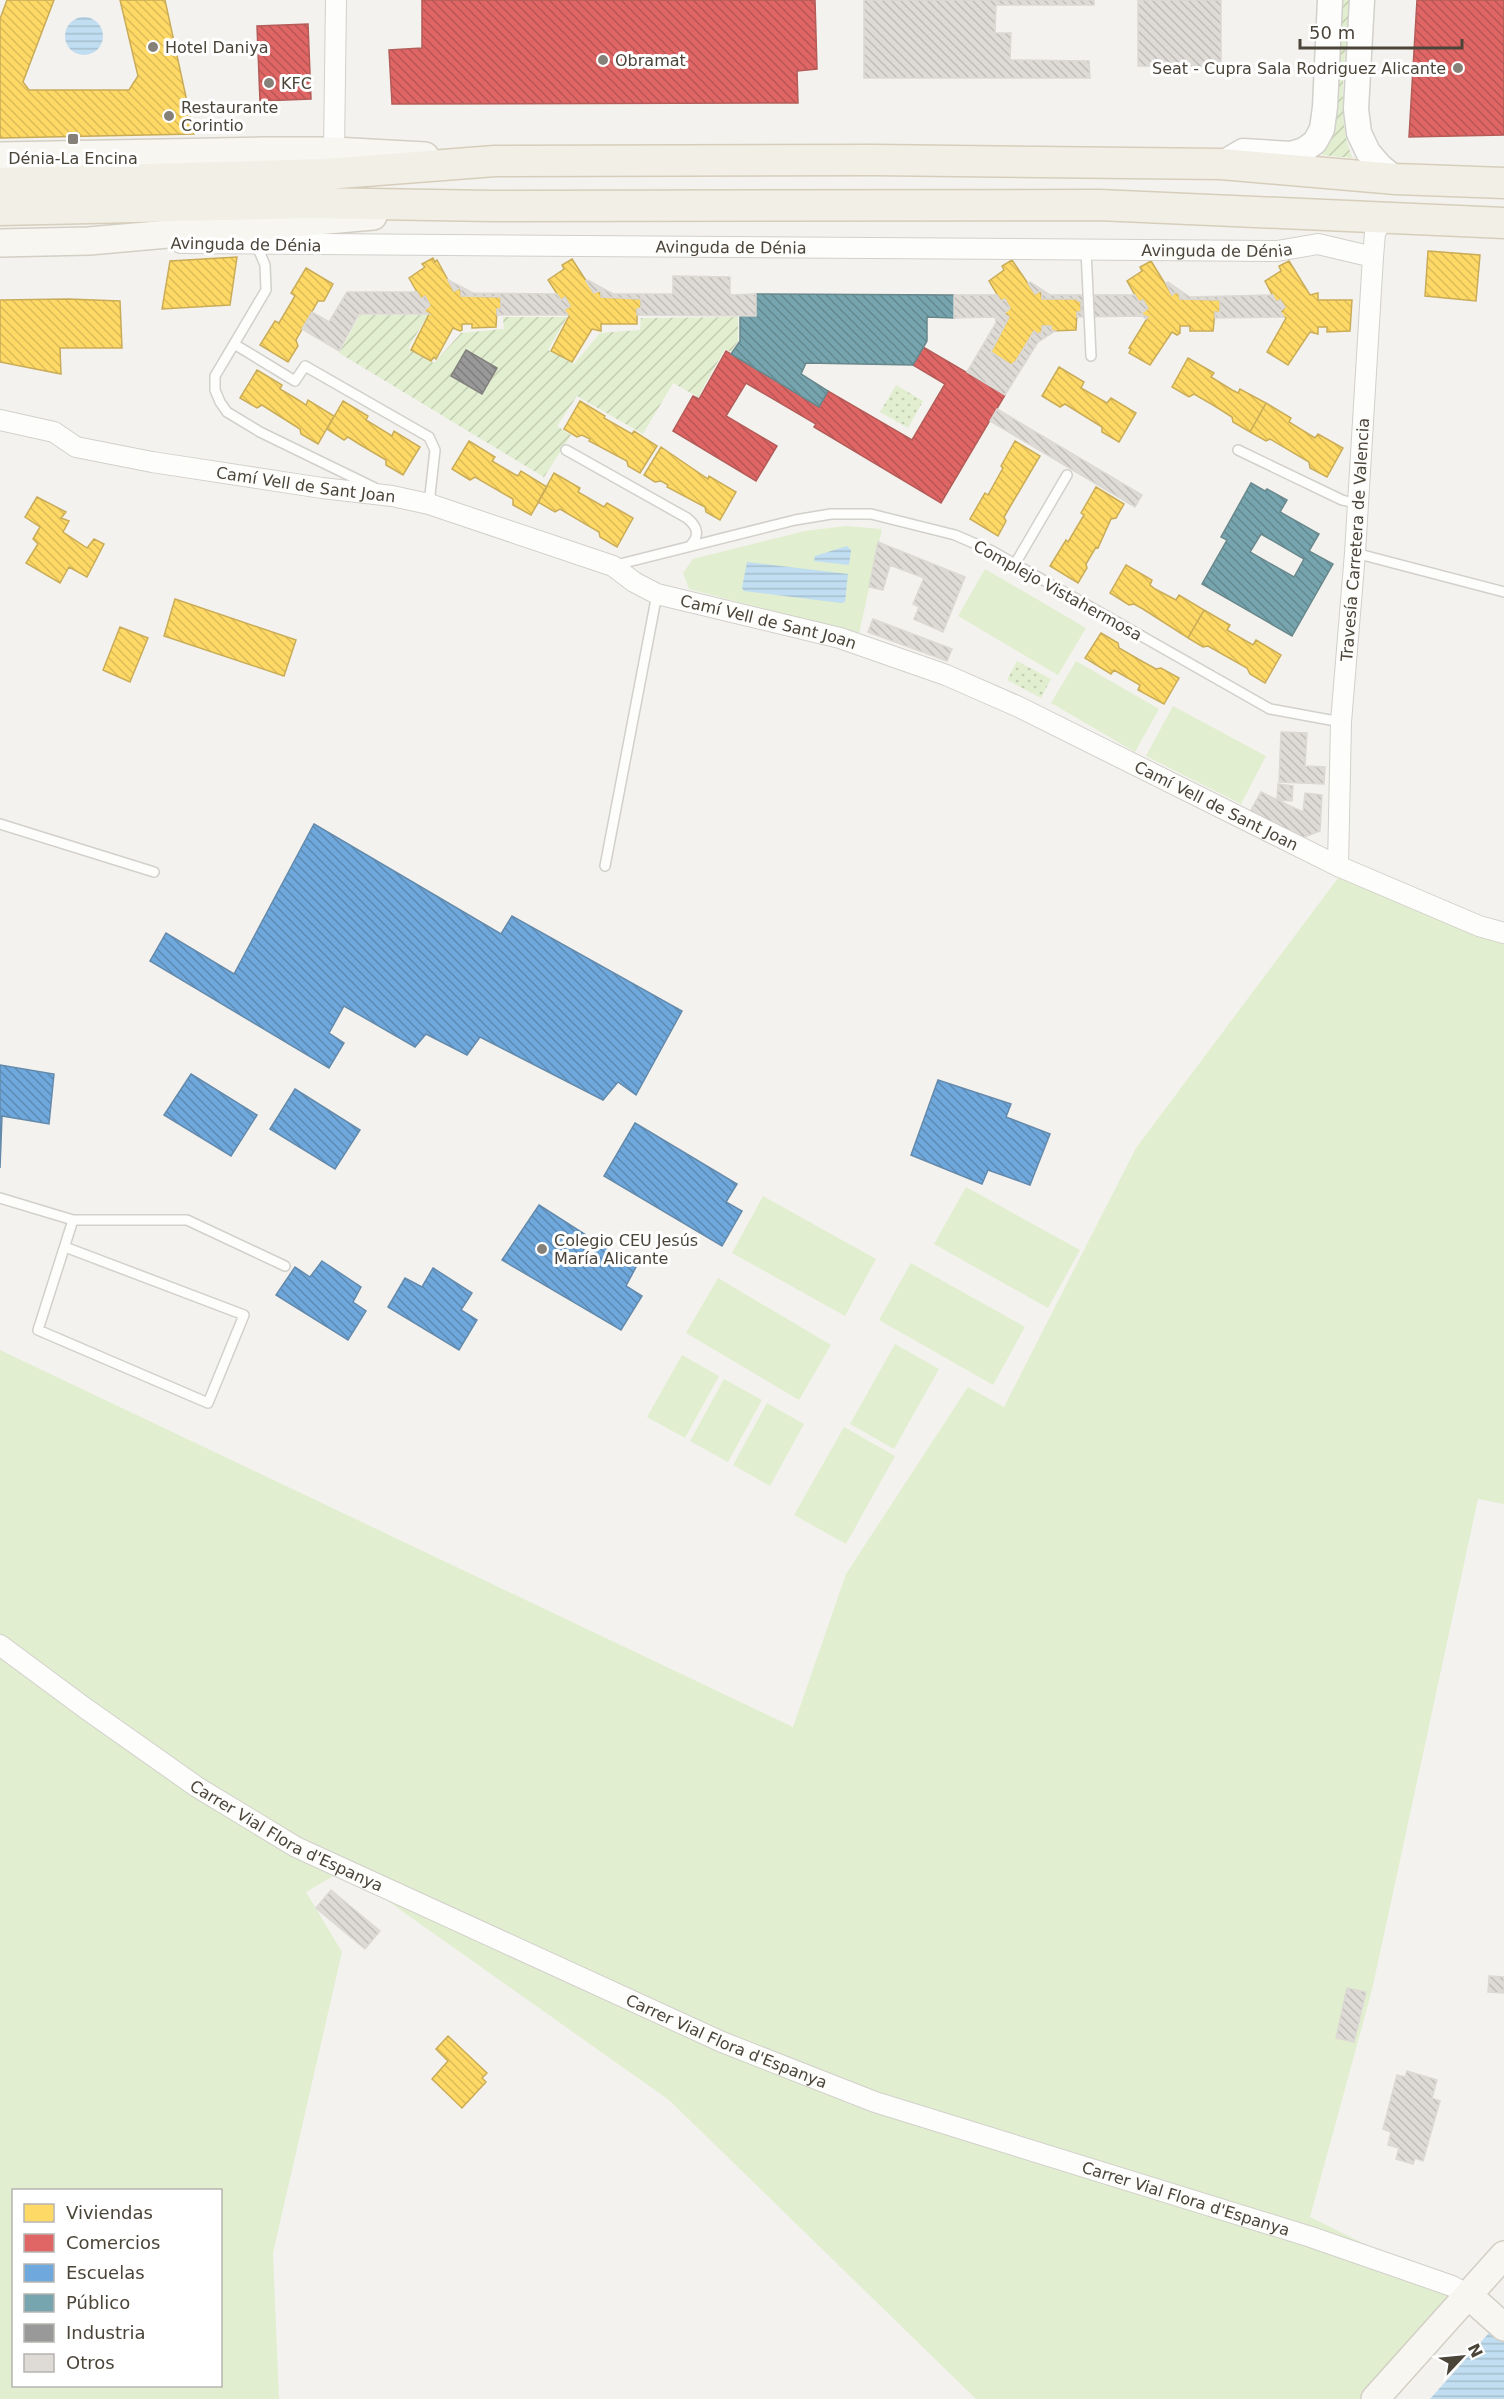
<svg xmlns="http://www.w3.org/2000/svg" width="1504" height="2399" font-family="'DejaVu Sans',sans-serif">
<style>
.grass{fill:#e1eecf;fill-rule:evenodd}
.park{fill:url(#park-dots)}
.garden{fill:url(#garden-furrows)}
.water{fill:url(#water-rules)}
.homes{fill:url(#homes-back-hatch);stroke:#c9ac58;stroke-width:1.5}
.shops{fill:url(#shops-back-hatch);stroke:#b35c58;stroke-width:1.5}
.schools{fill:url(#schools-back-hatch);stroke:#648aab;stroke-width:1.5}
.public{fill:url(#public-back-hatch);stroke:#69888c;stroke-width:1.5;fill-rule:evenodd}
.industry{fill:url(#industry-back-hatch);stroke:#82807c;stroke-width:1.5}
.building{fill:url(#building-back-hatch);stroke:#dcd9d4;stroke-width:1.5}
.lines{fill:none;stroke-linecap:round;stroke-linejoin:round}
.service-casing{stroke:#d2d0cb;stroke-width:12}
.minor-casing{stroke:#d2d0cb;stroke-width:22}
.tertiary-casing{stroke:#d2d0cb;stroke-width:27}
.secondary-casing{stroke:#d3cfc5;stroke-width:30}
.primary-casing{stroke:#d6cebb;stroke-width:33}
.service{stroke:#fdfdfc;stroke-width:9}
.minor{stroke:#fdfdfc;stroke-width:20}
.tertiary{stroke:#fdfdfc;stroke-width:24}
.secondary{stroke:#f7f6f1;stroke-width:27}
.primary{stroke:#f2efe6;stroke-width:30}
.poi-dot{fill:#868178;stroke:#fff;stroke-width:2}
.labels{text-anchor:middle;stroke-width:6;stroke-linejoin:round;paint-order:stroke}
.poi-label{font-size:16px;fill:#4b4439;stroke:#fff;text-anchor:start}
.street-label{font-size:16px;fill:#4b4439;stroke:#fff}
</style>
<defs>
<pattern id="park-dots" width="8" height="8" patternUnits="userSpaceOnUse" patternTransform="scale(1.5)"><rect width="8" height="8" fill="#e1eecf"/><path d="M2 2h.1M6 6h.1" fill="none" stroke="#c3cdb2" stroke-width="1.8" stroke-linecap="round"/></pattern>
<pattern id="garden-furrows" width="10" height="10" patternUnits="userSpaceOnUse" patternTransform="scale(1.5)"><rect width="10" height="10" fill="#e1eecf"/><path d="M-1 1l2-2M0 10L10 0M9 11l2-2" fill="none" stroke="#c3cdb2"/></pattern>
<pattern id="water-rules" width="6" height="5" patternUnits="userSpaceOnUse" patternTransform="scale(1.5)"><rect width="6" height="5" fill="#c0ddf1"/><path d="M0 2.5h6" fill="none" stroke="#a6bfcf"/></pattern>
<pattern id="homes-back-hatch" width="6" height="6" patternUnits="userSpaceOnUse" patternTransform="scale(1.5)"><rect width="6" height="6" fill="#ffd966"/><path d="M-1 5l2 2M0 0l6 6M5-1l2 2" fill="none" stroke="#dcbb59"/></pattern>
<pattern id="shops-back-hatch" width="6" height="6" patternUnits="userSpaceOnUse" patternTransform="scale(1.5)"><rect width="6" height="6" fill="#e06666"/><path d="M-1 5l2 2M0 0l6 6M5-1l2 2" fill="none" stroke="#b85655"/></pattern>
<pattern id="schools-back-hatch" width="6" height="6" patternUnits="userSpaceOnUse" patternTransform="scale(1.5)"><rect width="6" height="6" fill="#6fa8dc"/><path d="M-1 5l2 2M0 0l6 6M5-1l2 2" fill="none" stroke="#5d8ab3"/></pattern>
<pattern id="public-back-hatch" width="6" height="6" patternUnits="userSpaceOnUse" patternTransform="scale(1.5)"><rect width="6" height="6" fill="#76a5af"/><path d="M-1 5l2 2M0 0l6 6M5-1l2 2" fill="none" stroke="#63888f"/></pattern>
<pattern id="industry-back-hatch" width="6" height="6" patternUnits="userSpaceOnUse" patternTransform="scale(1.5)"><rect width="6" height="6" fill="#999"/><path d="M-1 5l2 2M0 0l6 6M5-1l2 2" fill="none" stroke="#7f7e7e"/></pattern>
<pattern id="building-back-hatch" width="6" height="6" patternUnits="userSpaceOnUse" patternTransform="scale(1.5)"><rect width="6" height="6" fill="#dedbd6"/><path d="M-1 5l2 2M0 0l6 6M5-1l2 2" fill="none" stroke="#c0bdb8"/></pattern>
</defs>
<rect width="100%" height="100%" fill="#f4f2ee"/>
<path class="grass" d="M846,526L882,529L859,634L689,589L683,573L693,559L805,531Z
M985,569L1086,628L1058,675L958,616Z
M1076,661L1159,709L1135,752L1051,703Z
M1173,706L1266,756L1241,804L1146,756Z
M1341,874L1504,941V1504L1478,1499L1372,1990L1310,2217L1468,2295L1375,2399H976L669,2100L344,1870L306,1892L342,1952L273,2253L279,2399H0V1350L793,1727L846,1574L968,1387L1004,1407L1136,1148ZM14,2190H220V2386H14Z
M966,1187L1080,1250L1048,1308L934,1244Z
M763,1196L876,1259L845,1316L732,1253Z
M911,1263L1025,1327L993,1385L879,1320Z
M718,1278L831,1345L799,1400L686,1333Z
M895,1344L939,1369L894,1449L850,1424Z
M682,1355L719,1376L685,1438L647,1417Z
M724,1379L762,1400L728,1462L690,1441Z
M767,1403L804,1424L770,1486L733,1465Z
M844,1427L895,1456L846,1544L794,1515Z"/>
<path class="park" d="M896,385L923,401L908,428L880,412Z
M1017,661L1051,679L1041,698L1007,680Z"/>
<path class="garden" d="M1337,0H1350C1347,42 1334,122 1353,158L1322,155L1328,141Z
M360,315H428L408,348L434,363L461,333L504,329L503,317H567L548,350L574,364L600,333L640,330L641,318L738,317V341L731,352L725,349L698,397L673,383L643,434L577,396L557,426L571,435L544,477L339,353Z"/>
<path class="water" d="M65 36a19 19 0 1 1 38 0a19 19 0 1 1-38 0Z
M847,546L851,550L849,565L814,561L815,556Z
M747,562L848,574L845,602L841,603L744,591L742,588Z
M1504,2316V2399H1430Z"/>
<path class="homes" d="M7,0H54L23,82L29,90H129L138,76L120,0H165L194,134L0,138V19Z
M1428,251L1480,255L1476,301L1425,296Z
M237,257L230,305L162,309L170,261Z
M433,258L435,262L437,260L454,291L460,288L461,296L501,297V309H497L496,327L472,328V324H462V330L460,331L453,328L436,359L434,357L431,361L411,350L429,314L424,311L425,309L430,305L425,296L421,299L409,278L425,267L422,264Z
M572,259L594,293L599,289L601,297L641,299V308L637,309V324H601V331L592,329L572,362L551,351L569,316L564,310L570,306L565,297L561,300L548,280L564,269L562,265Z
M1012,260L1035,294L1040,291L1042,299H1077L1078,301H1081V312H1077L1076,330L1052,331L1051,326H1042V332L1038,334L1034,331L1016,361L1011,365L991,352L1009,317L1004,312L1010,308L1005,299L1001,301L989,281L1004,270L1002,266Z
M1151,261L1172,295L1176,292L1179,294L1180,299L1220,300V313L1215,312L1213,331H1190V326H1180V333L1177,335L1172,332L1150,365L1129,353L1131,349L1129,348L1148,317L1141,314L1142,312L1148,308L1143,300L1139,302L1127,281L1142,271L1140,267Z
M1289,261L1310,295L1318,293V300H1352L1350,331L1327,332V327H1318V334L1310,332L1288,365L1267,352L1286,318L1280,314L1285,307L1280,300L1276,302L1265,281L1281,271L1279,266Z
M306,268L333,284L324,301H318L296,340L298,346L288,362L260,345L275,321L279,323L295,296L291,293Z
M68,299L120,301L122,348H60L61,374L0,362V300Z
M1188,358L1214,373L1211,377L1232,390L1238,393L1240,389L1266,403L1250,432L1233,422L1232,417L1213,405L1194,394L1189,397L1172,387Z
M1059,367L1084,382L1081,388L1107,403L1111,398L1136,413L1119,442L1102,432V427L1065,404L1060,407L1042,396Z
M257,370L282,385L280,389L300,401L306,405L308,400L334,416L318,444L301,434L300,429L273,412L262,405L257,408L240,398Z
M343,401L368,416L366,420L392,436L394,431L420,447L403,475L386,465V460L359,444L348,437L344,440L327,429Z
M580,401L605,416L604,418L632,434L634,431L657,446L640,473L628,466L627,461L589,441L590,439L582,435L577,437L564,429Z
M1266,403L1291,418L1289,422L1315,438L1318,434L1343,448L1327,477L1310,468L1309,462L1270,439L1266,441L1250,432Z
M469,441L495,457L492,461L514,474L518,476L521,471L547,487L531,515L513,505V499L475,477L470,480L452,469Z
M1015,441L1040,456L1004,517L1006,521L998,536L970,519L985,493L988,495L1003,468L1001,466Z
M661,447L708,479L709,476L736,492L720,520L706,512L705,507L667,487L668,485L661,481L655,482L644,475Z
M554,473L580,488L578,492L604,507L607,503L633,518L617,547L600,537L599,532L560,509L555,512L538,502Z
M1096,487L1124,504L1116,518L1111,519L1098,548L1096,547L1086,564L1087,568L1078,583L1050,566L1066,540L1068,542L1084,515L1081,513Z
M37,497L66,512L61,518L69,521L63,532L87,548L94,539L104,544L87,577L69,567L60,583L26,563L38,544L33,539L40,527L25,517Z
M1126,565L1152,580L1150,585L1155,589L1176,600L1179,595L1204,610L1188,638L1143,609L1134,604L1129,605L1110,593Z
M175,599L296,640L284,676L164,636Z
M1204,610L1230,625L1227,630L1253,645L1256,640L1281,655L1265,683L1250,674L1247,668L1208,646L1203,647L1188,638Z
M120,627L148,638L130,682L103,670Z
M1101,633L1118,643L1119,648L1138,659L1156,669L1161,668L1179,678L1164,704L1138,690L1140,685L1114,670L1111,674L1085,658Z
M448,2036L487,2073L482,2078L486,2082L462,2108L432,2079L448,2061L436,2049Z"/>
<path class="shops" d="M422,0H815L817,69L797,71L798,103L392,104L389,50L422,48Z
M1417,0H1504V135L1409,137Z
M308,24L311,99L260,101L257,26Z
M923,347L1005,395L941,503L814,427L816,424L746,383L726,416L777,446L756,481L673,431L693,396L699,399L726,351L819,407L828,391L912,440L945,384L913,365Z"/>
<path class="schools" d="M314,824L501,934L512,916L682,1011L636,1095L618,1082L603,1100L480,1037L467,1055L426,1034L415,1047L344,1006L329,1033L344,1043L329,1068L150,961L166,933L234,974Z
M0,1065L54,1074L49,1124L2,1116L0,1168Z
M191,1074L257,1115L231,1156L164,1115Z
M938,1080L1011,1104L1006,1117L1050,1134L1030,1185L988,1170L982,1184L911,1155Z
M295,1089L360,1130L335,1169L270,1129Z
M635,1123L737,1184L726,1202L742,1211L722,1246L604,1176Z
M539,1205L636,1267L626,1286L642,1296L621,1330L502,1260Z
M322,1261L361,1287L353,1302L366,1311L348,1340L276,1295L295,1267L310,1277Z
M433,1268L472,1293L461,1310L477,1320L459,1350L388,1307L405,1278L422,1287Z"/>
<path class="public" d="M756,294L954,295V318L927,317V341L913,365L806,363L801,374L828,391L819,407L731,354L740,341V316H756Z
M1251,483L1265,491L1267,489L1287,500L1280,512L1319,534L1309,551L1333,564L1292,636L1202,584L1227,540L1221,537ZM1261,534L1304,559L1294,577L1250,552Z"/>
<path class="industry" d="M466,350L497,368L482,394L451,376Z"/>
<path class="building" d="M864,0H1094V5H996L995,33H1011L1010,60L1089,61L1090,78H864Z
M1138,0H1221V67L1138,66Z
M673,276L730,277V295L756,294V316L637,315V309L641,308V299L601,297V290L594,293L586,281L588,280L613,294H673Z
M448,280L473,293L557,294L561,300L565,297L570,306L564,310L568,315H497V309H501V297L461,296V290L460,288L454,291Z
M1030,282L1050,295H1135L1139,302L1143,300L1148,308L1141,314L1148,317L1146,319L1142,316L1077,317V312H1081V301H1078L1077,299H1042V292L1040,291L1035,294L1028,283Z
M1168,282L1190,297L1273,295L1276,302L1280,300L1285,307L1280,311L1284,317L1215,318V312L1220,313V300L1180,299L1179,294L1176,292L1172,295L1166,283Z
M347,292H417L421,299L425,296L430,305L424,311L429,314H359L339,351L302,329L312,312L329,322Z
M954,295H997L1001,301L1005,299L1010,308L1004,314L1009,317L991,352L1011,365L1016,361L1034,331L1038,334L1042,332V326H1051L1052,331H1055L1038,342L1005,395L967,372L996,323L995,317L954,318Z
M997,409L1142,495L1135,507L990,421Z
M878,542L965,577L943,632L914,619L919,607L913,604L924,578L890,565L883,590L869,587Z
M873,619L952,649L947,661L868,632Z
M1281,732L1307,733L1305,766L1325,767L1324,784L1279,782Z
M1278,784L1293,786L1292,801L1277,800Z
M1261,792L1303,812L1305,793L1322,795L1320,831L1302,838L1250,812Z
M331,1890L380,1931L365,1949L316,1908Z
M1489,1976L1504,1977V1993L1488,1992Z
M1347,1988L1366,1992L1354,2042L1336,2038Z
M1407,2071L1437,2080L1432,2098L1440,2101L1423,2161L1415,2158L1413,2164L1396,2159L1399,2148L1388,2145L1391,2132L1383,2129L1397,2075L1405,2077Z"/>
<g class="lines">
<defs>
<path id="service" d="M257,246L265,265L266,290L215,376V390L220,402L227,412L260,432L375,488
M1086,250L1091,356
M234,344L295,381L305,366L429,437L435,450L429,504
M566,450L687,518C698,527 700,536 690,546
M1238,450L1342,500L1358,504
M1355,553L1504,592
M1015,564L1067,475
M616,565L795,520L831,514H871L955,535L992,551L1270,709L1341,722
M0,824L154,872
M605,866L657,594
M0,1198L73,1220H187L285,1266
M65,1247L244,1315L208,1403L38,1330L73,1220"/>
<g id="minor">
<path d="M334,151L336,0"/>
<path id="s1" d="M181,243L1277,251L1318,244L1373,257"/>
<path id="s2" d="M0,420L54,432L76,447L152,462L322,488L392,496L429,504L613,566L634,582L657,594L840,638L946,675L1019,707L1338,866L1479,926L1504,933"/>
<path id="s3" d="M1338,866L1341,722L1355,553L1373,257L1375,233L1384,216"/>
<path id="s4" d="M0,1645L85,1708L197,1787L296,1847L722,2042L875,2102L1311,2237L1452,2286L1468,2295"/>
</g>
<path id="tertiary" d="M1362,0L1356,109L1359,133L1368,152L1380,166L1396,179
M1221,164L1243,151L1291,154L1304,150L1315,142L1322,129L1325,107L1330,0"/>
<path id="secondary" d="M0,156L264,151H334L425,156
M0,243L89,241L373,216
M1468,2295L1504,2327
M1375,2399L1504,2255"/>
<path id="primary" d="M0,183L326,174L495,161L874,160L1221,164L1396,179L1504,183
M0,210L309,203L493,206L1099,205L1504,223"/>
</defs>
<use href="#service" class="service-casing"/>
<use href="#minor" class="minor-casing"/>
<use href="#tertiary" class="tertiary-casing"/>
<use href="#secondary" class="secondary-casing"/>
<use href="#primary" class="primary-casing"/>
<use href="#service" class="service"/>
<use href="#minor" class="minor"/>
<use href="#tertiary" class="tertiary"/>
<use href="#secondary" class="secondary"/>
<use href="#primary" class="primary"/>
</g>
<g class="poi-dot">
<circle cx="153" cy="47" r="6"/>
<circle cx="603" cy="60" r="6"/>
<circle cx="1458" cy="68" r="6"/>
<circle cx="269" cy="83" r="6"/>
<circle cx="169" cy="116" r="6"/>
<rect x="67" y="133" width="12" height="12" rx="3"/>
<circle cx="542" cy="1249" r="6"/>
</g>
<g class="labels">
<g class="poi-label">
<text x="165" y="53">Hotel Daniya</text>
<text x="615" y="66">Obramat</text>
<text x="1446" y="74" text-anchor="end">Seat - Cupra Sala Rodriguez Alicante</text>
<text x="281" y="89">KFC</text>
<text x="181" y="113">Restaurante<tspan x="181" dy="18">Corintio</tspan></text>
<text x="73" y="164" text-anchor="middle">Dénia-La Encina</text>
<text x="554" y="1246">Colegio CEU Jesús<tspan x="554" dy="18">María Alicante</tspan></text>
</g>
<g class="street-label">
<text transform="translate(246 244) rotate(1)" y="6">Avinguda de Dénia</text>
<text dy="6" stroke="none"><textPath href="#s1" startOffset="550">Avinguda de Dénia</textPath></text>
<text dy="6" stroke="none"><textPath href="#s1" startOffset="1036">Avinguda de Dénia</textPath></text>
<text dy="6" stroke="none"><textPath href="#s2" startOffset="315">Camí Vell de Sant Joan</textPath></text>
<text dy="6" stroke="none"><textPath href="#s3" startOffset="327">Travesía Carretera de Valencia</textPath></text>
<text transform="translate(1058 590) rotate(29)" y="6">Complejo Vistahermosa</text>
<text dy="6" stroke="none"><textPath href="#s2" startOffset="801">Camí Vell de Sant Joan</textPath></text>
<text dy="6" stroke="none"><textPath href="#s2" startOffset="1287">Camí Vell de Sant Joan</textPath></text>
<text dy="6" stroke="none"><textPath href="#s4" startOffset="345">Carrer Vial Flora d'Espanya</textPath></text>
<text dy="6" stroke="none"><textPath href="#s4" startOffset="831">Carrer Vial Flora d'Espanya</textPath></text>
<text dy="6" stroke="none"><textPath href="#s4" startOffset="1317">Carrer Vial Flora d'Espanya</textPath></text>
</g>
</g>
<rect x="12" y="2189" width="210" height="198" fill="#ffffff" stroke="#b7b4b0" stroke-width="1.5"/>
<rect x="24" y="2204" width="30" height="18" fill="#ffd966" stroke="#b7b4b0" stroke-width="1.5"/>
<text x="66" y="2219" font-size="18" fill="#4b4439">Viviendas</text>
<rect x="24" y="2234" width="30" height="18" fill="#e06666" stroke="#b7b4b0" stroke-width="1.5"/>
<text x="66" y="2249" font-size="18" fill="#4b4439">Comercios</text>
<rect x="24" y="2264" width="30" height="18" fill="#6fa8dc" stroke="#b7b4b0" stroke-width="1.5"/>
<text x="66" y="2279" font-size="18" fill="#4b4439">Escuelas</text>
<rect x="24" y="2294" width="30" height="18" fill="#76a5af" stroke="#b7b4b0" stroke-width="1.5"/>
<text x="66" y="2309" font-size="18" fill="#4b4439">Público</text>
<rect x="24" y="2324" width="30" height="18" fill="#999999" stroke="#b7b4b0" stroke-width="1.5"/>
<text x="66" y="2339" font-size="18" fill="#4b4439">Industria</text>
<rect x="24" y="2354" width="30" height="18" fill="#dedbd6" stroke="#b7b4b0" stroke-width="1.5"/>
<text x="66" y="2369" font-size="18" fill="#4b4439">Otros</text>
<g transform="translate(1462 2357) rotate(64)" stroke="#ffffff" stroke-width="4.5" paint-order="stroke">
<path d="M0-4.5L10 22L0 15L-10 22Z" fill="#4b4439"/>
<text y="-9" font-size="16" font-weight="bold" text-anchor="middle" fill="#4b4439">N</text>
</g>
<path d="M1300 39v9h162v-9" fill="none" stroke="#4b4439" stroke-width="3"/>
<text x="1309" y="39" font-size="18" fill="#4b4439" stroke="#ffffff" stroke-width="4.5" paint-order="stroke">50 m</text>
</svg>
